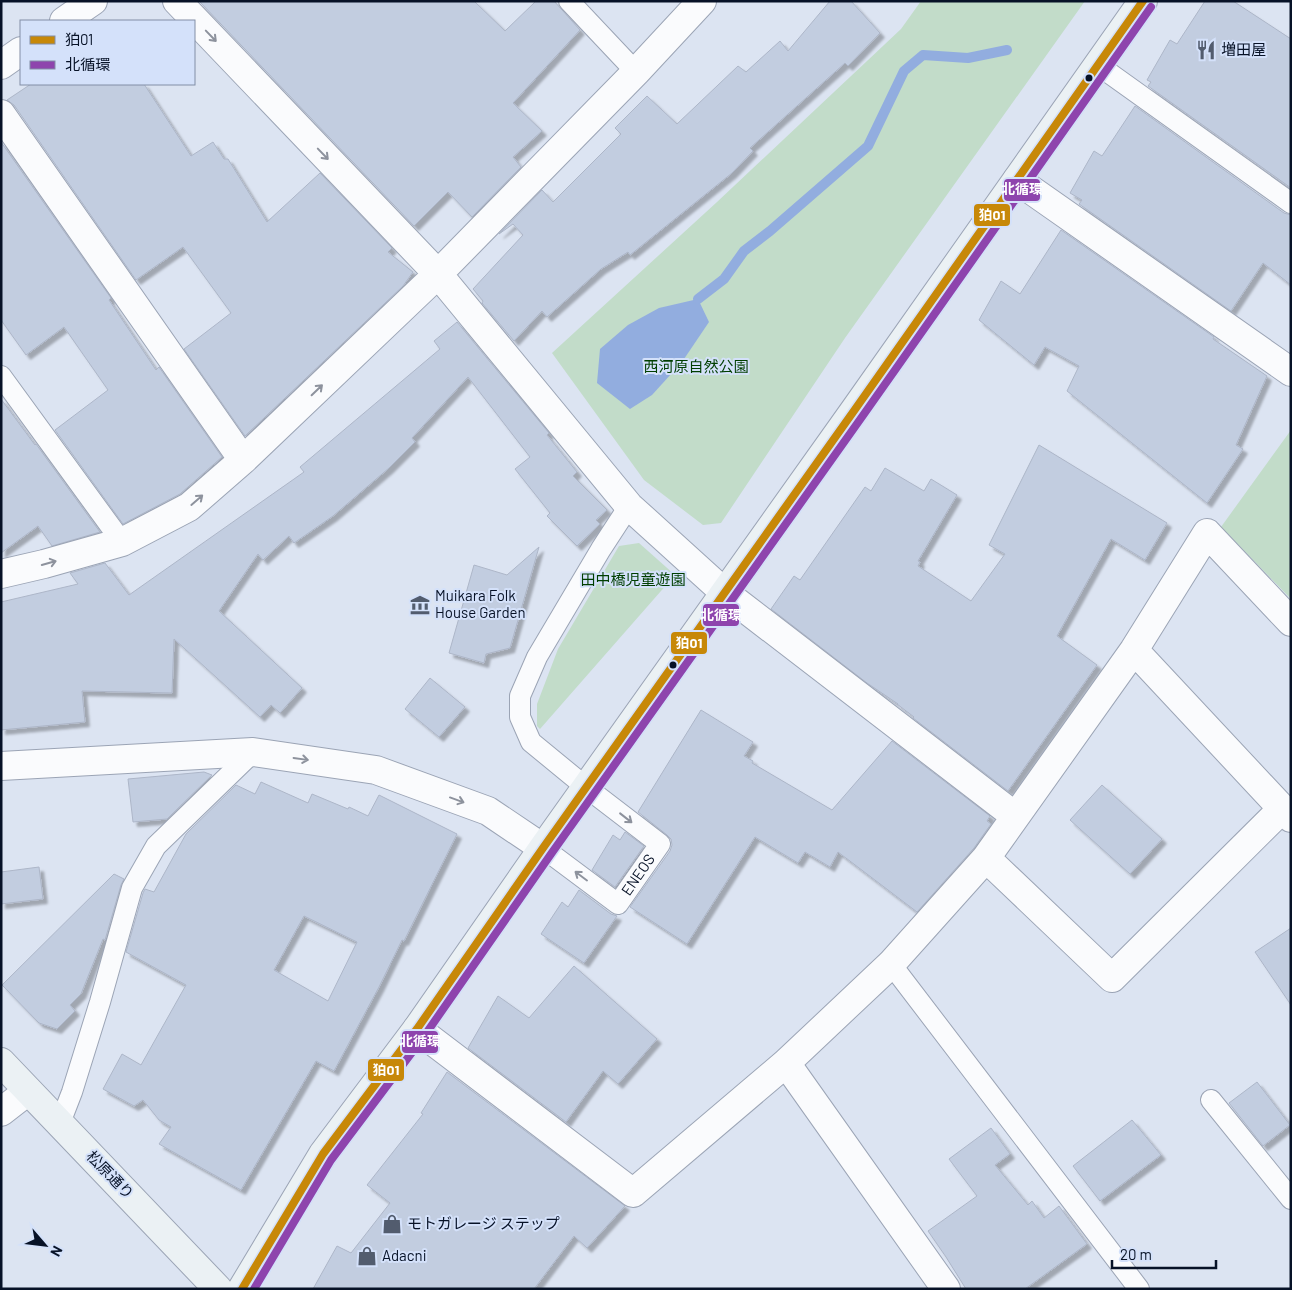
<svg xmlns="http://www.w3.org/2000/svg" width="1292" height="1290" font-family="Barlow,'Noto Sans JP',sans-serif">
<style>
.green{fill:#c2dcc9}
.water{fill:#92addf}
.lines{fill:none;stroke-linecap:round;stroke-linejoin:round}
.stream{stroke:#92addf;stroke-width:10}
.building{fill:#c2cde0;stroke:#adb6c8;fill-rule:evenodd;filter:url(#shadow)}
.lane-casing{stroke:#9ba4b5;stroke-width:22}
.street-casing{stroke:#9ba4b5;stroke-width:30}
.secondary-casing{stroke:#9ba4b5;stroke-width:30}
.lane{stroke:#fafbfd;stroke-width:20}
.street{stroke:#fafbfd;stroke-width:28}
.secondary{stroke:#ebf1f4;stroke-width:28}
.bus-1-casing{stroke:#d4e1fa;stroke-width:11}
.bus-2-casing{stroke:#d4e1fa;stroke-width:11}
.bus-1{stroke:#c78808;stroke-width:8}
.bus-2{stroke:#8e44ad;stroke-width:8}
.oneway{stroke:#8d929d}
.bus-dot{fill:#071227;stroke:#d4e1fa;stroke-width:2}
.labels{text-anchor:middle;stroke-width:4;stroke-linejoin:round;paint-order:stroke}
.poi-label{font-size:15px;fill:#071227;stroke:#d4e1fa;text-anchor:start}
.park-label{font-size:15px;fill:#003f00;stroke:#d4e1fa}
.street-label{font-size:15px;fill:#071227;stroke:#d4e1fa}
.line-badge{stroke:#d4e1fa;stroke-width:2}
.badge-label{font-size:14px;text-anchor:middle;font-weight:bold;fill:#fff}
</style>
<defs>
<filter id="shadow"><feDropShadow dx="4.5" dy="4.5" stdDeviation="1" flood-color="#0004"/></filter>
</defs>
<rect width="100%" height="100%" fill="#dce4f2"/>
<path class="green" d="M921,1H1085L845,338L721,523L703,525L644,480L552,353L717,202L901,29Z
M1291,430V599L1221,527Z
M639,543L675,575L540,729L537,726V704L558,649L619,546Z"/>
<path class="water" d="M698,299L709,322L682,362L652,395L630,409L597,383L600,349L628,325L659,308Z"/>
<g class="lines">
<path class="stream" d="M698,299L724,279L744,251L770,231L868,146L904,71L923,55L968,58L1007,50"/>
</g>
<path class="building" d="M199,1H474L505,31L536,1H554L580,30L513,103L542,131L513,157L521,167L472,217L448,192L414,226Z
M830,1H851L880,33L848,66L845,63L750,148L753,151L732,173L630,255L628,252L601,269L547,317L542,311L514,341L482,303L483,301L473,289L523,235L513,224L499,234L542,190L553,202L621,134L615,128L647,96L677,124L738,66L746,72L780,41L788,51Z
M1205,1H1233L1291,39V188L1148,86L1151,82L1147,80L1170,40L1177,44Z
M31,84H144L191,156L213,142L224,159H228L267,222L320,173L392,248L388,252L413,272L403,286L245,436L184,349L231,313L183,247L136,280L14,105L7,100Z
M1135,106L1284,213L1291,215V285L1263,263L1231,311L1079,204L1082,200L1070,193L1094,151L1102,156Z
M1,142L111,298L109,300L156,370L159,367L222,457L180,494L123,524L55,430L108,390L64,327L26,355L1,320Z
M1061,230L1214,337L1213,339L1267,376L1236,445L1243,449L1207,503L1067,391L1079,366L1045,347L1034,365L979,320L1001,281L1020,294Z
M457,322L549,433L547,435L577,472L573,476L607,510L596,520L600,524L577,546L547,516L550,513L515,469L530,457L468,377L412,438L415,442L389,468L333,516L294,543L289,536L263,560L258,554L219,611L302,688L280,713L271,705L260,717L174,639L172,693L82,691L85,722L1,730V602L78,584L70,573L105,563L129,595L304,472L300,467L440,349L434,341Z
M1,399L35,445L36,444L100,532L52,546L38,526L1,553Z
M1039,445L1167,523L1145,560L1111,539L1057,636L1097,665L1008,791L913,718L914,717L897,704H898L867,683L771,609L794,576L800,580L865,487L871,491L885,468L924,491L931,479L957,495L918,561L920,562L918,566L971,601L1005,554L989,545Z
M539,547L510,648L486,654L484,663L449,653L474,565L507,575Z
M430,678L465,707L439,737L405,709Z
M701,710L753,742L744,756L753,761L752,763L832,810L892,741L990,816L987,821L991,824L974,848L917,912L838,852L830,867L805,852L798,863L755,837L687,944L630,907L670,851L672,845L671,839L667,835L638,812Z
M204,772L212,775L167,819L133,822L128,779Z
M261,782L308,803L312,794L348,809L349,807L368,816L379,795L457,834L404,941L402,940L379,987L334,1071L316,1061L241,1190L159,1144L171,1127L159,1120L143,1100L134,1106L103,1089L122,1054L141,1065L186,985L126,952L143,893L145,889L154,892L186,834L236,785L255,794ZM304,916L357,942L328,1001L274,970Z
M1102,785L1162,839L1130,874L1070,820Z
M625,832L644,846L615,887L592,870L613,835L620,840Z
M39,867L43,899L1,904V872Z
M114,874L124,879L121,885L105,940L103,939L81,994L70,1005L75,1011L57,1029L39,1023L2,985Z
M579,890L611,914L617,916L584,963L541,934L562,902L568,907Z
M1291,928V1005L1255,952Z
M574,966L657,1039L618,1084L603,1071L566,1122L468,1048L498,996L529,1018Z
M447,1072L625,1206L587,1248L574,1236L534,1289H313L337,1246L351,1253L390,1203L367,1185L423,1114L421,1113Z
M1257,1082L1290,1125L1263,1146L1229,1103Z
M1132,1120L1161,1155L1100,1201L1073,1166Z
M991,1128L1010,1154L995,1165L1028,1205L1032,1201L1044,1218L1059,1206L1087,1244L1025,1289H966L946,1257L928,1231L977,1196L949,1159Z"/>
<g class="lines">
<defs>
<g id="lane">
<path d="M569,1L636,72"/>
<path d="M1098,65L1291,203"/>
<path d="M1,376L122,542"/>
<path id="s1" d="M543,848L618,904L660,844L587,788L531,742L520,717V696L537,657L601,549L629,506"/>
<path d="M891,964L1139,1289"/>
<path d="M1211,1100L1291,1199"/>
<path d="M60,1123L72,1092L100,1002L132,888L156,846L253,752"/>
</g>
<path id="street" d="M177,1L438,274L629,506L725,593L1015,816
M64,21L93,1
M1,65L21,51
M1,114L243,460
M1017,180L1291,372
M1,574L44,564L122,542L189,507L243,460L438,274L636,72L702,1
M1134,650L1291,818
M1,766L253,752L376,770L488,811L543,848
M986,858L1112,978L1282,809
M417,1029L633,1193L786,1063L891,964L986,858L1134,650L1207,533L1291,622
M786,1063L946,1289
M1,1112L28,1091"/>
<path id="secondary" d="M1,1062L218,1289
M242,1289L323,1154L417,1029L543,848L856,408L1143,1"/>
</defs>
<use href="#lane" class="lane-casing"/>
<use href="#street" class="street-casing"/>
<use href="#secondary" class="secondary-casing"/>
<use href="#lane" class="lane"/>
<use href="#street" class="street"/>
<use href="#secondary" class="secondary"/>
<defs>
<path id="bus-1" d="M242,1289L323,1154L417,1029L543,848L856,408L1143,1"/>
<path id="bus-2" d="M254,1289L331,1160L425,1035L551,854L864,414L1151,7"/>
</defs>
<use href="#bus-1" class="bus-1-casing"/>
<use href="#bus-2" class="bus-2-casing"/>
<use href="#bus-1" class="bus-1"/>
<use href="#bus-2" class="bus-2"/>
</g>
<defs><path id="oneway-shaft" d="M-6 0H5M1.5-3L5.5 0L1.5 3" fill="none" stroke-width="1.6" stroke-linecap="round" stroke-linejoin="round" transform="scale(1.25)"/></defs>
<g class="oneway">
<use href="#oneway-shaft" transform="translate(211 36) rotate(46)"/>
<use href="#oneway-shaft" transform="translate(323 154) rotate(46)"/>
<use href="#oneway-shaft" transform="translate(317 390) rotate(-44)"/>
<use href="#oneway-shaft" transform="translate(197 500) rotate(-41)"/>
<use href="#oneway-shaft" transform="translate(49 563) rotate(-16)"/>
<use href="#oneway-shaft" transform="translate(301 759) rotate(8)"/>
<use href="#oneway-shaft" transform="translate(457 800) rotate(20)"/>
<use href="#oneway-shaft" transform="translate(626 818) rotate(38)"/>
<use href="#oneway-shaft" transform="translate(581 876) rotate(-143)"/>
</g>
<defs>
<symbol id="restaurant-bare" viewBox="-9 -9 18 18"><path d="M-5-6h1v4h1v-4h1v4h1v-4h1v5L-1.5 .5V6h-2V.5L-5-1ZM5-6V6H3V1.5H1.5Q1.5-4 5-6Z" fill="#525c6e" stroke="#d4e1fa" stroke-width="2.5" paint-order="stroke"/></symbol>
<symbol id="museum-bare" viewBox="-9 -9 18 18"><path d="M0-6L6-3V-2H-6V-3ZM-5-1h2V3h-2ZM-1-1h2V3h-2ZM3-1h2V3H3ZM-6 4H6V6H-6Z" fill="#525c6e" stroke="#d4e1fa" stroke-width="2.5" paint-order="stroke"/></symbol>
<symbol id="shop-bare" viewBox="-9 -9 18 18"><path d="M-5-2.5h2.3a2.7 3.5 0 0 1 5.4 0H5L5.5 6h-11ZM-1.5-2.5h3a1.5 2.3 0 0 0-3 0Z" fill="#525c6e" stroke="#d4e1fa" stroke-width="2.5" paint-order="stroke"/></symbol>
</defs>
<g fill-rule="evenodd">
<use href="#restaurant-bare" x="1192" y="36" width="28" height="28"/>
<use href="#museum-bare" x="406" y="591" width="28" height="28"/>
<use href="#shop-bare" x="378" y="1210" width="28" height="28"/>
<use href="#shop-bare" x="353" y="1242" width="28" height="28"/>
</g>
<g class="bus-dot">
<circle cx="1089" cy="78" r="4.5"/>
<circle cx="673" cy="665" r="4.5"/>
</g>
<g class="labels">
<g class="poi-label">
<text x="1221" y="55">増田屋</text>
<text x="435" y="601">Muikara Folk<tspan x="435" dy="17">House Garden</tspan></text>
<text x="407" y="1229">モトガレージ ステップ</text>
<text x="382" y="1261">Adacni</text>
</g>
<g class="park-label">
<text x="696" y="372">西河原自然公園</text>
<text x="633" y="585">田中橋児童遊園</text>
</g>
<g class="street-label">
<text dy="5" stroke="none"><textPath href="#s1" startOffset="129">ENEOS</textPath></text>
<text transform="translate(110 1175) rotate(46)" y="5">松原通り</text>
</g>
</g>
<g class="line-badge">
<rect x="1003" y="178" width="38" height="24" rx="5" fill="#8e44ad"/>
<rect x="973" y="203" width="38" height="24" rx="5" fill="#c78808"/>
<rect x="702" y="603" width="38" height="24" rx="5" fill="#8e44ad"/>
<rect x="670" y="631" width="38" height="24" rx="5" fill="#c78808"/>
<rect x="401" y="1030" width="38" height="24" rx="5" fill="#8e44ad"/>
<rect x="367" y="1058" width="38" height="24" rx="5" fill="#c78808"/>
</g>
<g class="badge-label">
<text x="1022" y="194">北循環</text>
<text x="992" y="220">狛01</text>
<text x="721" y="620">北循環</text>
<text x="689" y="648">狛01</text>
<text x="420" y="1046">北循環</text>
<text x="386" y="1075">狛01</text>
</g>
<rect width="1292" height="1290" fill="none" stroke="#071227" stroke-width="5"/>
<rect x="20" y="20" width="175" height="65" fill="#d4e1fa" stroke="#828ea6"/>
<rect x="30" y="36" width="25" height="8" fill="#c78808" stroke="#828ea6"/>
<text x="65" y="45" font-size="15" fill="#071227">狛01</text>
<rect x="30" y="61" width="25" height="8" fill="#8e44ad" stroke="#828ea6"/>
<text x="65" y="70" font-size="15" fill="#071227">北循環</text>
<g transform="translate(45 1245) rotate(118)" stroke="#d4e1fa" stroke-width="4" paint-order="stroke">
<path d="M0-4L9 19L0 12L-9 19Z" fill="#071227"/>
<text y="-8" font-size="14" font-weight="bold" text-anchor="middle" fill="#071227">N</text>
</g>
<path d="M1112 1260v8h104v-8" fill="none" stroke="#071227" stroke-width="2.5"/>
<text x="1120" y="1260" font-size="15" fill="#071227" stroke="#d4e1fa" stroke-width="4" paint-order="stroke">20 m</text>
</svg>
